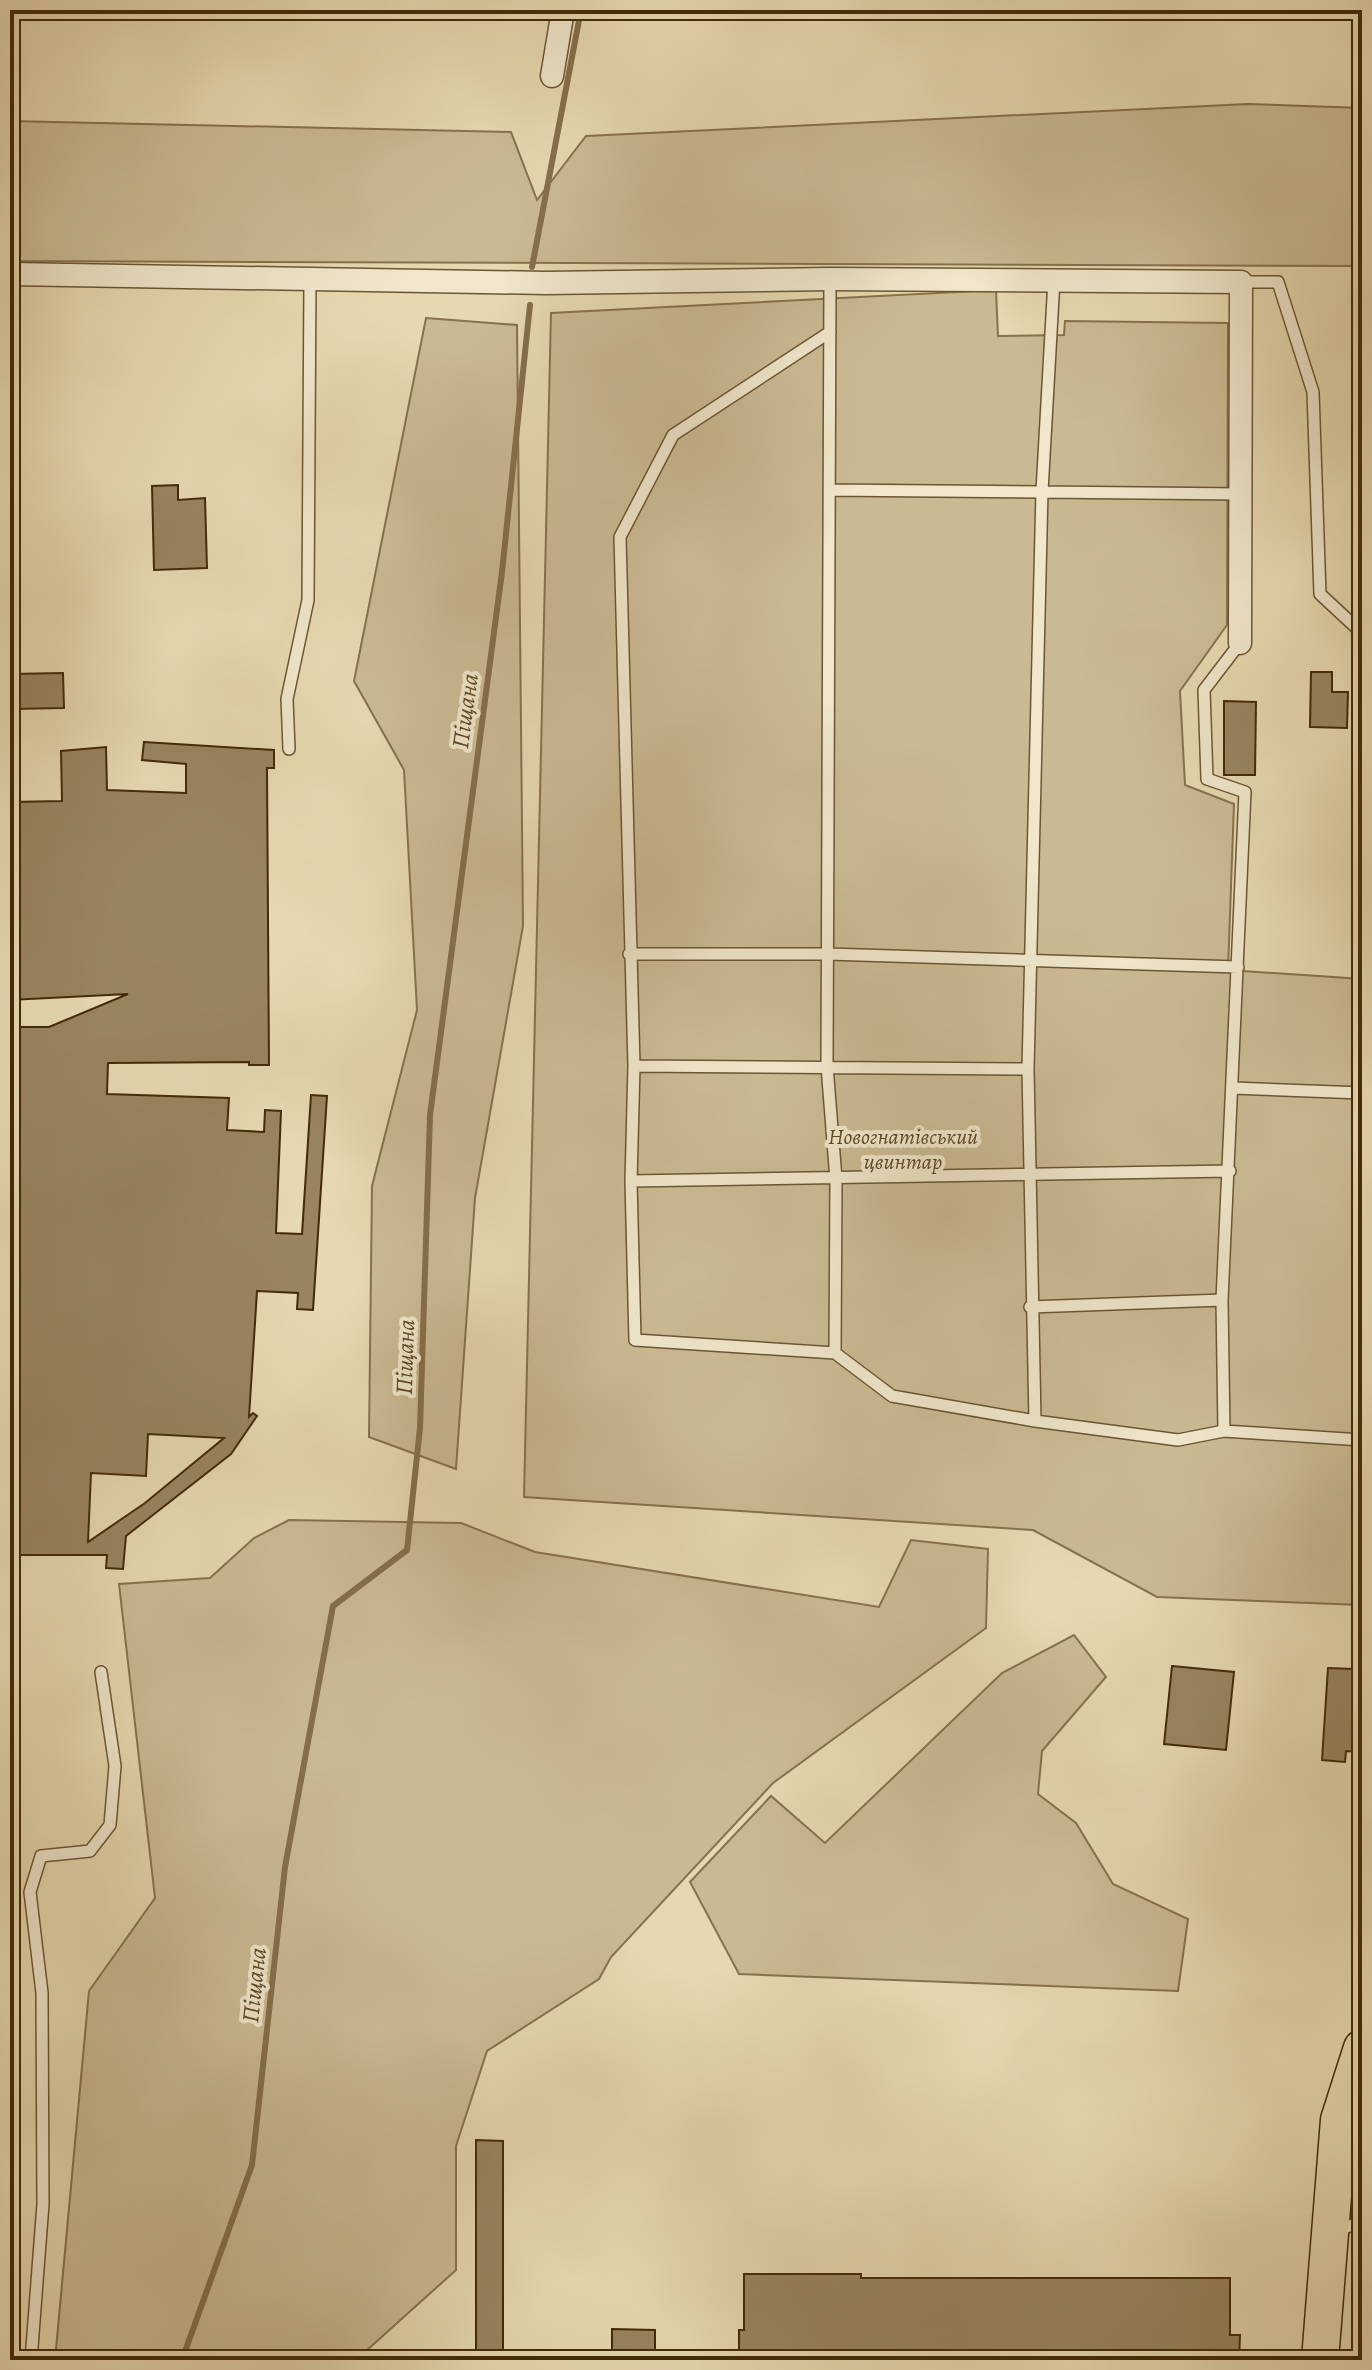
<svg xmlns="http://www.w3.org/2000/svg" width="1372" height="2370" font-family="Alegreya,serif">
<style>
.green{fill:#caba93;stroke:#86724e;stroke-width:2}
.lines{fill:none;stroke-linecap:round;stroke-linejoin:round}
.stream{stroke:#846f4a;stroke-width:6}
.building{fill:#98845f;stroke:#432a08;stroke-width:2;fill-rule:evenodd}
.lane-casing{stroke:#6c5632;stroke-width:14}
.street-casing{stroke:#6c5632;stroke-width:25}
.primary-casing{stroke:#432a08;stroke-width:39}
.lane{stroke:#efe6cb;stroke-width:11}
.street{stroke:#efe6cb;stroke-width:22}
.primary{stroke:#e6d8af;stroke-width:36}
.labels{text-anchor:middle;stroke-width:8;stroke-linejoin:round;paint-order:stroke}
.park-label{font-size:22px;font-style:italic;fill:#5e4724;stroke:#efe6cb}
.water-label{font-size:24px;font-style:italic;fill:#5e4724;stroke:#efe6cb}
</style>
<rect width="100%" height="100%" fill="#e6d8af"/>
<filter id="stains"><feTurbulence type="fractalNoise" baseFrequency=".0025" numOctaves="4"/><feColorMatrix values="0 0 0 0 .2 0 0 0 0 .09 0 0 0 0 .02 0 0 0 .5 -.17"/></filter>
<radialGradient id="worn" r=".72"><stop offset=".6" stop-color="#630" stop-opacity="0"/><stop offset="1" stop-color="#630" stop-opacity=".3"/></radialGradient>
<path class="green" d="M1248,104L1362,108V266L10,261V121L511,132L537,200L586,136Z
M996,290L998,336L1064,335L1065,321L1228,323L1227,625L1180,691L1185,785L1234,804L1228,970L1362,979V1605L1157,1597L1033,1530L524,1497L551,313Z
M426,318L517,325L523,926L475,1198L456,1469L369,1437L372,1186L417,1010L404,770L354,681Z
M289,1520L461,1523L535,1552L879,1607L911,1540L988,1549L986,1628L773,1783L611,1957L599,1979L487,2051L456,2146V2270L356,2360H55L89,1991L155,1898L119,1584L210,1578L254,1538Z
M1074,1635L1106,1677L1042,1751L1038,1794L1076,1823L1113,1884L1188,1919L1178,1991L739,1974L690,1882L771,1796L825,1843L1002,1673Z"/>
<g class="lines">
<path class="stream" d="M532,267L581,10
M182,2360L252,2165L285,1867L333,1606L407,1550L420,1428L430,1115L502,572L530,305"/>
</g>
<path class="building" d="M178,485V500L205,498L207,568L154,570L152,486Z
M1311,672H1332V692H1348L1347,728L1310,727Z
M63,673L64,708L10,709V674Z
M1224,701L1256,702L1255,775H1224Z
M144,742L274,750V768H267L269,1065H249V1062L108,1063L107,1094L229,1098L227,1130L264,1132L265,1110L281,1111L276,1233L302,1234L311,1095L327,1096L313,1310L297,1309L298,1293L257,1291L249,1417L253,1413L257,1416L231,1454L126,1536L123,1569L106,1568L107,1555H10V1027H49L128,994L10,1000V802L62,801L61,751L106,747L107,790L186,793V764L142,760ZM148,1434L224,1438L145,1503L88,1542L91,1473L146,1476Z
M1172,1666L1234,1672L1226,1750L1164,1744Z
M1328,1668L1353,1669L1352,1680L1362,1681V1752L1346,1751L1345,1762L1322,1760Z
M476,2140L503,2141V2360H476Z
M744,2274H861V2278H1230V2335H1240L1239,2360H739V2330H744Z
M612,2329L655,2330V2360H612Z"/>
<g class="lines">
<defs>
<path id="lane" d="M830,279L827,1066L836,1179L835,1353
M1054,280L1042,491L1028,1069L1035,1421L1178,1440L1224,1431
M1241,282H1278L1313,392L1320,594L1362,633
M830,332L673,435L620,537L634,1066L631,1181L635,1340L835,1353L892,1396L1035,1421
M829,490L1241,494
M1240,643L1204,690L1207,779L1245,792L1222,1300L1224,1431L1362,1440
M289,749L287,699L308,600L310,278
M629,954H828L1238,967
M634,1066L1028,1069
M1233,1088L1362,1093
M631,1181L1230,1171
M1030,1307L1222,1300
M1337,2231L1362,2221
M31,2360L43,2204L42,1993L30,1892L41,1856L90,1851L110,1825L115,1766L101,1672"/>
<path id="street" d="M552,76L563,10
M10,274L546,283L830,279L1241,282L1240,643"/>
<path id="primary" d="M1320,2360L1339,2120L1362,2048"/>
</defs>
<use href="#lane" class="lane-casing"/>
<use href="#street" class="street-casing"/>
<use href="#primary" class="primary-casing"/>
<use href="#lane" class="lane"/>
<use href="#street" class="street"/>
<use href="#primary" class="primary"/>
</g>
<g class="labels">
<g class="park-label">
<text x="903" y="1144">Новогнатівський<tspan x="903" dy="25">цвинтар</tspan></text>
</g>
<g class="water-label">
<text transform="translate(465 711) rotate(-82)" y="8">Піщана</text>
<text transform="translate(405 1357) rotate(-88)" y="8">Піщана</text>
<text transform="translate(254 1985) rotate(-84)" y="8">Піщана</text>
</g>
</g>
<rect width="1372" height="2370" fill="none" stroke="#e6d8af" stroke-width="40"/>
<rect x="12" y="12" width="1348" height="2346" fill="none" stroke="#432a08" stroke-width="4"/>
<rect x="20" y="20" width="1332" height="2330" fill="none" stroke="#432a08" stroke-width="2"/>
<rect width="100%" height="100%" filter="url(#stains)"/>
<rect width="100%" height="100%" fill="url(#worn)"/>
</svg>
